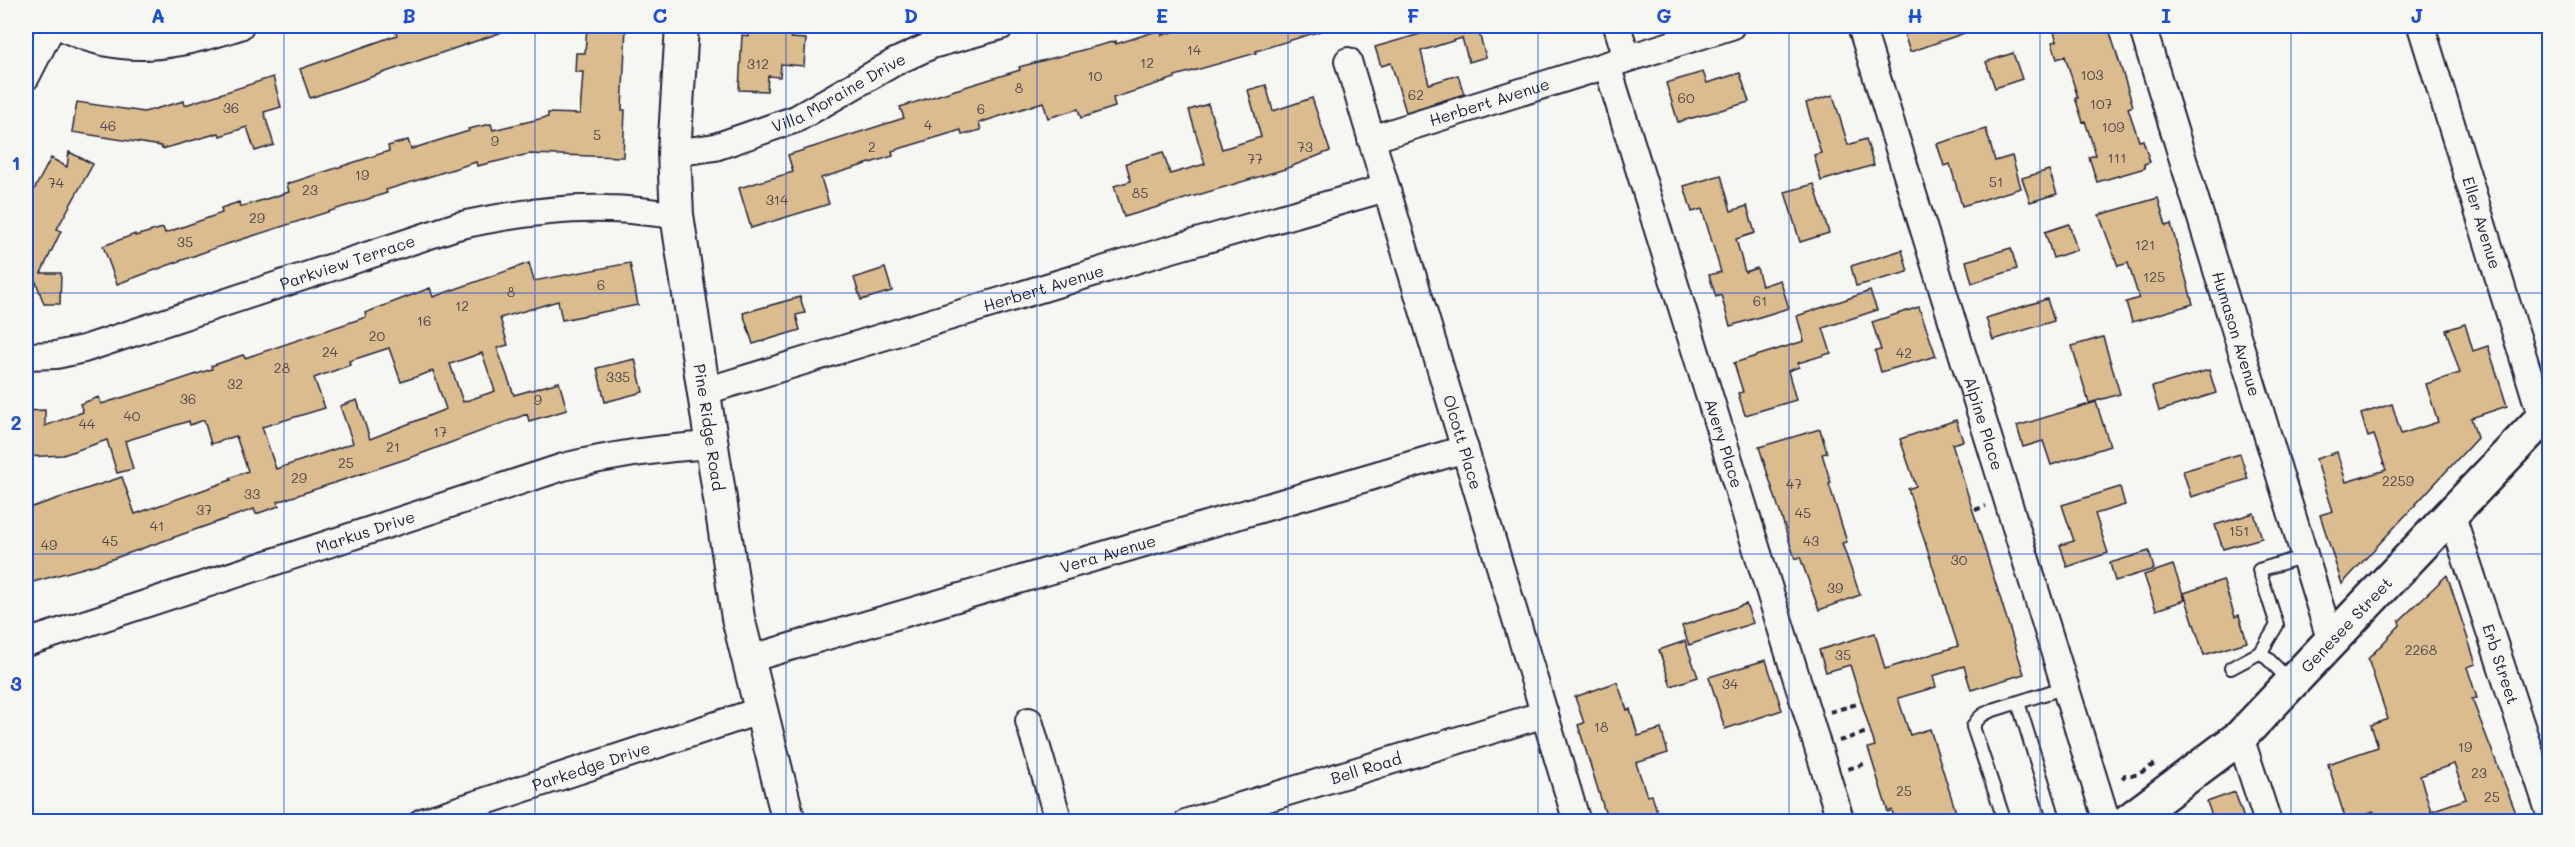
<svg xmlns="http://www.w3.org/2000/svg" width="2575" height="847" font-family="Mali,sans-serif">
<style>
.building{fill:#dabc8e;stroke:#22223b;stroke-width:1.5;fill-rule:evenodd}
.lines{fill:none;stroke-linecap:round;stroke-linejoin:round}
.service-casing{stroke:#22223b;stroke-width:16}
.minor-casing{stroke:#22223b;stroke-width:30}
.tertiary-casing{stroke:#22223b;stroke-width:36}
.secondary-casing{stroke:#22223b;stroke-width:38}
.path{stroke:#22223b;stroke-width:4;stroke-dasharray:6 4.5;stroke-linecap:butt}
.service{stroke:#f6f6f2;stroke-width:12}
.minor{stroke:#f6f6f2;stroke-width:26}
.tertiary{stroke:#f6f6f2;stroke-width:32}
.secondary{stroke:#f6f6f2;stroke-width:33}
.grid{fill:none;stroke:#1d4ed8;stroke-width:1.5;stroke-opacity:0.55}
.labels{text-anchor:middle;stroke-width:5;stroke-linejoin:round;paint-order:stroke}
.number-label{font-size:14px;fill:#504850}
.street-label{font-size:16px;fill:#22223b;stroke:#f6f6f2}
.neatline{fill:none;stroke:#1d4ed8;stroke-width:2}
.grid-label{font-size:20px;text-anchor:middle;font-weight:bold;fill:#1d4ed8}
</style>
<rect width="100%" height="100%" fill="#f6f6f2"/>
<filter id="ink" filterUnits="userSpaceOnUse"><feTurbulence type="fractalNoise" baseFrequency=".0167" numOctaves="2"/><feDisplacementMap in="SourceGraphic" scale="12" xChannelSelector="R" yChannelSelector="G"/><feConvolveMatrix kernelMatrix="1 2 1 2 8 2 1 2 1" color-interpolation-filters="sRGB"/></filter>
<g filter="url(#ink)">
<path class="building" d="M407,26H513L514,28L310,98L300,69L397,35L395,30Z
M587,26H626L622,110H625L623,157L529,154L477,166L476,162L386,190L387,193L218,247L117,284L103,246L135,234V236L163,228L165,233L222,213L221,208L239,202L240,207L289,192L287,184L389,151L388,146L408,140L411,149L469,131L468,129L491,124L493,130L548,117V113L580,114L583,72H575L576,53H585Z
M749,26H791V38L806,39L804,66L781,64L780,77L768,76L767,91L739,90L742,35L749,36Z
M1193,26H1324V30L1256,51V53L1175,76V78L1113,98L1115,107L1081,118L1078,109L1048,118L1043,102L979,123L981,130L962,135L961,130L892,151L893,156L821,178L829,204L751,228L739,188L793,172L788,155L904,118L900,107L1020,70L1019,67L1116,41V44L1160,30L1162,35Z
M1448,26H1477L1486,57L1469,62L1462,38L1421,51L1429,84L1458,75L1464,94L1406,112L1391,63L1381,66L1375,47Z
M1917,26H1979V28L1910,52L1903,31Z
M2052,26H2108L2133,106L2128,108L2139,141L2143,140L2150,162L2144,164L2145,168L2097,182L2089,157L2096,155L2085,121L2083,122L2075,98H2078L2065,56L2057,59L2052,42L2057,41Z
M2013,53L2022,79L1995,88L1986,62Z
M1703,72L1707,83L1740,73L1749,102L1678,122L1666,83Z
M273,77L281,107L264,112L274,145L255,151L247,127L220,136L219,133L162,149L161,146L72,132L77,102L144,112L184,101L185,105Z
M1266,85L1273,111L1312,98L1330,151L1285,169L1124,217L1114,186L1131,181L1126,163L1163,152L1170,174L1205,164L1189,110L1208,104L1222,149L1261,137L1248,90Z
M1833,95L1848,145L1866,139L1874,165L1821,181L1814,155L1821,153L1806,103Z
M1986,129L1995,161L2012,156L2021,188L1962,206L1950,164L1944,166L1937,144Z
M69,152L93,164L57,229L61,231L41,273H61L60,304H44L36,282L26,304V205L51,158L67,167Z
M2049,170L2057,194L2030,202L2022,178Z
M1721,175L1731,211L1747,206L1755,233L1736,239L1745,272L1757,268L1762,286L1780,280L1789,308L1730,326L1721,295L1716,297L1709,275L1721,272L1702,209L1692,212L1684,186Z
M1814,184L1829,233L1800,242L1785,192Z
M2158,198L2166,226L2171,224L2193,304L2132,322L2126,302L2139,298L2128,263L2118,266L2099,215Z
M2069,224L2077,250L2053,258L2045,232Z
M2011,248L2017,269L1972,283L1966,261Z
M1902,250L1908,272L1856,286L1851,266Z
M529,263L534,281L630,263L638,305L562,320L558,301L500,318L508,345L497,348L514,395L559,382L567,410L529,421L527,414L415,456L277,502L279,506L256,514L254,509L101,563L26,584V509L122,477L135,514L231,480L230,478L248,471L236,436L211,444L204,420L190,425L189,421L125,441L133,469L117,473L107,440L63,455L26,457V411L45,410V426L83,412L80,404L99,397L101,404L167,384L212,369L211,366L243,355L245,358L366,317L365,313L430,288L433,297ZM389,348L401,382L433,371L446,409L370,439L357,400L340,406L353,443L276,469L262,427L325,408L314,378L350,365L349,361ZM482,353L495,391L463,402L450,364Z
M885,268L892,291L861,300L854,278Z
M1870,291L1877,310L1823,328L1831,353L1798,363L1799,367L1788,371L1796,400L1745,415L1738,393L1743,392L1734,363L1804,341L1797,316Z
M800,297L805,313L796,315L800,330L753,344L743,313Z
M2047,299L2054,321L1993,340L1986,318Z
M1919,307L1936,356L1881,372L1875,351L1881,350L1872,322Z
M2465,324L2473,351L2488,346L2507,406L2471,418L2477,438L2342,584L2320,515L2333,511L2316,459L2337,452L2346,482L2386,470L2374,435L2368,437L2361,414L2392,404L2401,434L2438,422L2426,384L2460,373L2446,330Z
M2103,337L2120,394L2089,403L2072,346Z
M635,359L643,392L605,402L597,368Z
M2209,370L2216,393L2159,411L2152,387Z
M2096,402L2110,446L2051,465L2043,441L2023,447L2017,426Z
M1956,420L1963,441L1952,444L2024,674L1971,690L1964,666L1933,676L1936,687L1898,698L1910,735L1930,729L1959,822H1895L1892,810L1888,812L1868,748L1875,746L1850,665L1826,672L1819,650L1875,633L1885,669L1958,646L1908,489L1916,486L1900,439Z
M1820,429L1827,453L1822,454L1831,483L1829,484L1847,542L1842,543L1860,595L1819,610L1800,557L1795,559L1759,447Z
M2240,454L2248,479L2191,497L2183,471Z
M2120,487L2125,505L2095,514L2108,553L2067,567L2060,545L2074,541L2062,505Z
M2254,513L2262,538L2223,549L2215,525Z
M2149,551L2154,569L2115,581L2110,563Z
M2173,565L2185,600L2156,610L2144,575Z
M2447,575L2476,664L2467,667L2477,698L2472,699L2516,813L2491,822H2377L2374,812L2346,821L2328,764L2378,747L2371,725L2388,719L2368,659L2400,625L2399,621ZM2454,764L2466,799L2431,811L2420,776Z
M2223,580L2235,617L2239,615L2247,642L2204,655L2184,593Z
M1746,604L1753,623L1689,645L1682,626Z
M1685,641L1698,677L1671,686L1659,650Z
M1766,660L1782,710L1725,729L1709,677Z
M1617,682L1627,710L1630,709L1638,736L1661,729L1668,753L1636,763L1647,796L1652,795L1659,818L1648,822H1608L1578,725L1584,723L1575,697Z
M2235,792L2245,822H2214L2207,802Z"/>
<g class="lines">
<defs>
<path id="service" d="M2261,652L2290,681
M2231,668L2261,652L2277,625L2259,570L2305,556
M2018,702L2055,822
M2005,822L1973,727C1978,717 1983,714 1993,710L2066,687"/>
<g id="minor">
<path d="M60,26C121,58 177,47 240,26"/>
<path d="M1617,26L1627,58"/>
<path id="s1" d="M1861,26L2107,822"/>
<path id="s2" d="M2142,26L2331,642"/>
<path id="s3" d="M2421,26L2542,418"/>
<path id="s4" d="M1348,61L1577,822"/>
<path id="s5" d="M1607,65L1841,822"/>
<path d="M26,77L52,26"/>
<path id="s6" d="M1371,139L1731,26"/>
<path id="s7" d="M674,153L715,147L796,119L895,62L932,45L1001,26"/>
<path id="s8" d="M26,356L56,355L84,349L457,226C507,215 557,207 608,209C631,209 654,213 677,215"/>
<path id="s9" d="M702,392L1165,251L1386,188"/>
<path id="s10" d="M2451,513L2550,814"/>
<path id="s11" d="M26,643L563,467C612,455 661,448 711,445"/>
<path id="s12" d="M749,659L1465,449"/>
<path d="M1029,721L1059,822"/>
<path d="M2240,737L2268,822"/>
<path id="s13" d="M422,822L762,710"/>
<path id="s14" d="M1188,822L1545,714"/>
</g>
<g id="tertiary">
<path id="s15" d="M682,26L674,153L677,215L738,618L789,822"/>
</g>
<g id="secondary">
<path id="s16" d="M2127,822L2240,737L2550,410"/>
</g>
</defs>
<use href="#service" class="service-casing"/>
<use href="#minor" class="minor-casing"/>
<use href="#tertiary" class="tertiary-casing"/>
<use href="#secondary" class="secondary-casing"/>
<path class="path" d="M1975,510L1986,506
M1830,712L1857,704
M1839,741L1867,732
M1848,769L1867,763
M2122,779L2125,775H2137L2158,762"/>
<use href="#service" class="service"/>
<use href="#minor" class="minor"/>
<use href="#tertiary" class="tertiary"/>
<use href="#secondary" class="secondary"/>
</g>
</g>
<path class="grid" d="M284,26V822M535,26V822M786,26V822M1037,26V822M1288,26V822M1538,26V822M1789,26V822M2040,26V822M2291,26V822M26,293H2550M26,554H2550"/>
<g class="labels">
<g class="number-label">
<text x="1194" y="55">14</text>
<text x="1147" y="68">12</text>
<text x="758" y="69">312</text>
<text x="2092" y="80">103</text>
<text x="1095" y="81">10</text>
<text x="1019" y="93">8</text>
<text x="1416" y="100">62</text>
<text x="1686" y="103">60</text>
<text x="2101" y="109">107</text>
<text x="231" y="113">36</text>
<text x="981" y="114">6</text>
<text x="928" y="130">4</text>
<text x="108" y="131">46</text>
<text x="2113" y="132">109</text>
<text x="597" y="140">5</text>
<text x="495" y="146">9</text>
<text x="872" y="152">2</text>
<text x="1305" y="152">73</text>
<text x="2117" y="163">111</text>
<text x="1255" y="164">77</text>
<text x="362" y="180">19</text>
<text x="1996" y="187">51</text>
<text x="56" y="188">74</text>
<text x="310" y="195">23</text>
<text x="1140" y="198">85</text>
<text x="777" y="205">314</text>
<text x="257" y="223">29</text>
<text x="185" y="247">35</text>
<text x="2145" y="250">121</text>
<text x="2154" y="282">125</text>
<text x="601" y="290">6</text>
<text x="511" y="297">8</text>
<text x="1760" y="306">61</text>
<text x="462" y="311">12</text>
<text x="424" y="326">16</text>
<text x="377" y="341">20</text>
<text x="330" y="357">24</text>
<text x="1904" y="358">42</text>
<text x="282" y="373">28</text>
<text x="618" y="382">335</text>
<text x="235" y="389">32</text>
<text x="188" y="404">36</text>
<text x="538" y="405">9</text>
<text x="132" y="421">40</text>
<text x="87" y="429">44</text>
<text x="440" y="437">17</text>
<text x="393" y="452">21</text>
<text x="346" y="468">25</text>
<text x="299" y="483">29</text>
<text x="2398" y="486">2259</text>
<text x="1794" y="489">47</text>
<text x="252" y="499">33</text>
<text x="204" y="515">37</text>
<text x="1803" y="518">45</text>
<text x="157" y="531">41</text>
<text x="2239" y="536">151</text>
<text x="110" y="546">45</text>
<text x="1811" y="546">43</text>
<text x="49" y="550">49</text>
<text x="1959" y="565">30</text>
<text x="1835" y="593">39</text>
<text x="2421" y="655">2268</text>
<text x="1843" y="660">35</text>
<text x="1730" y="689">34</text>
<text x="1601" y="732">18</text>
<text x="2465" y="752">19</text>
<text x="2479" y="778">23</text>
<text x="1904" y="796">25</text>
<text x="2492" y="802">25</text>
</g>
<g class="street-label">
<text dy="6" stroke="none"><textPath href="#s7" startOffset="177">Villa Moraine Drive</textPath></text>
<text dy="6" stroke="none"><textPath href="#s6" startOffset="124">Herbert Avenue</textPath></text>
<text dy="6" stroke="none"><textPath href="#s3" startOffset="206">Eller Avenue</textPath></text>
<text dy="6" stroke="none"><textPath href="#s8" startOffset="336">Parkview Terrace</textPath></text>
<text dy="6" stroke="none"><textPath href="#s9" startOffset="357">Herbert Avenue</textPath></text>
<text dy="6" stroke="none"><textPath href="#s2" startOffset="322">Humason Avenue</textPath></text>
<text dy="6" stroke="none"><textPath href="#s1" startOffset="416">Alpine Place</textPath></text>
<text dy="6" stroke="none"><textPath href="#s15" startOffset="404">Pine Ridge Road</textPath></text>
<text dy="6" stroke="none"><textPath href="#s4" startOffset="398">Olcott Place</textPath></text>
<text dy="6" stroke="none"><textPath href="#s5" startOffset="396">Avery Place</textPath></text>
<text dy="6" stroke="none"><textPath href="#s11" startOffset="357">Markus Drive</textPath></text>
<text dy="6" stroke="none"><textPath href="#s12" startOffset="374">Vera Avenue</textPath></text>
<text dy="6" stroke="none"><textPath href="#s16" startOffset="296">Genesee Street</textPath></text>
<text dy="6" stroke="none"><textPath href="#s10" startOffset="159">Erb Street</textPath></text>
<text dy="6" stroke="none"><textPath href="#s13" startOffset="178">Parkedge Drive</textPath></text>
<text dy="6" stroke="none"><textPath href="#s14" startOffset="186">Bell Road</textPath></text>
</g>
</g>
<rect width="2575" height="847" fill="none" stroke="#f6f6f2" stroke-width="66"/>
<rect x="33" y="33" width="2509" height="781" class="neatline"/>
<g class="grid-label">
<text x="158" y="23">A</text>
<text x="409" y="23">B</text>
<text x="660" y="23">C</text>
<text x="911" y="23">D</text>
<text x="1162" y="23">E</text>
<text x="1413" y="23">F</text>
<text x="1664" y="23">G</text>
<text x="1915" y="23">H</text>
<text x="2166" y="23">I</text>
<text x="2417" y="23">J</text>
<text x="16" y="170">1</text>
<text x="16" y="430">2</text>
<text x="16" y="691">3</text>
</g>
</svg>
